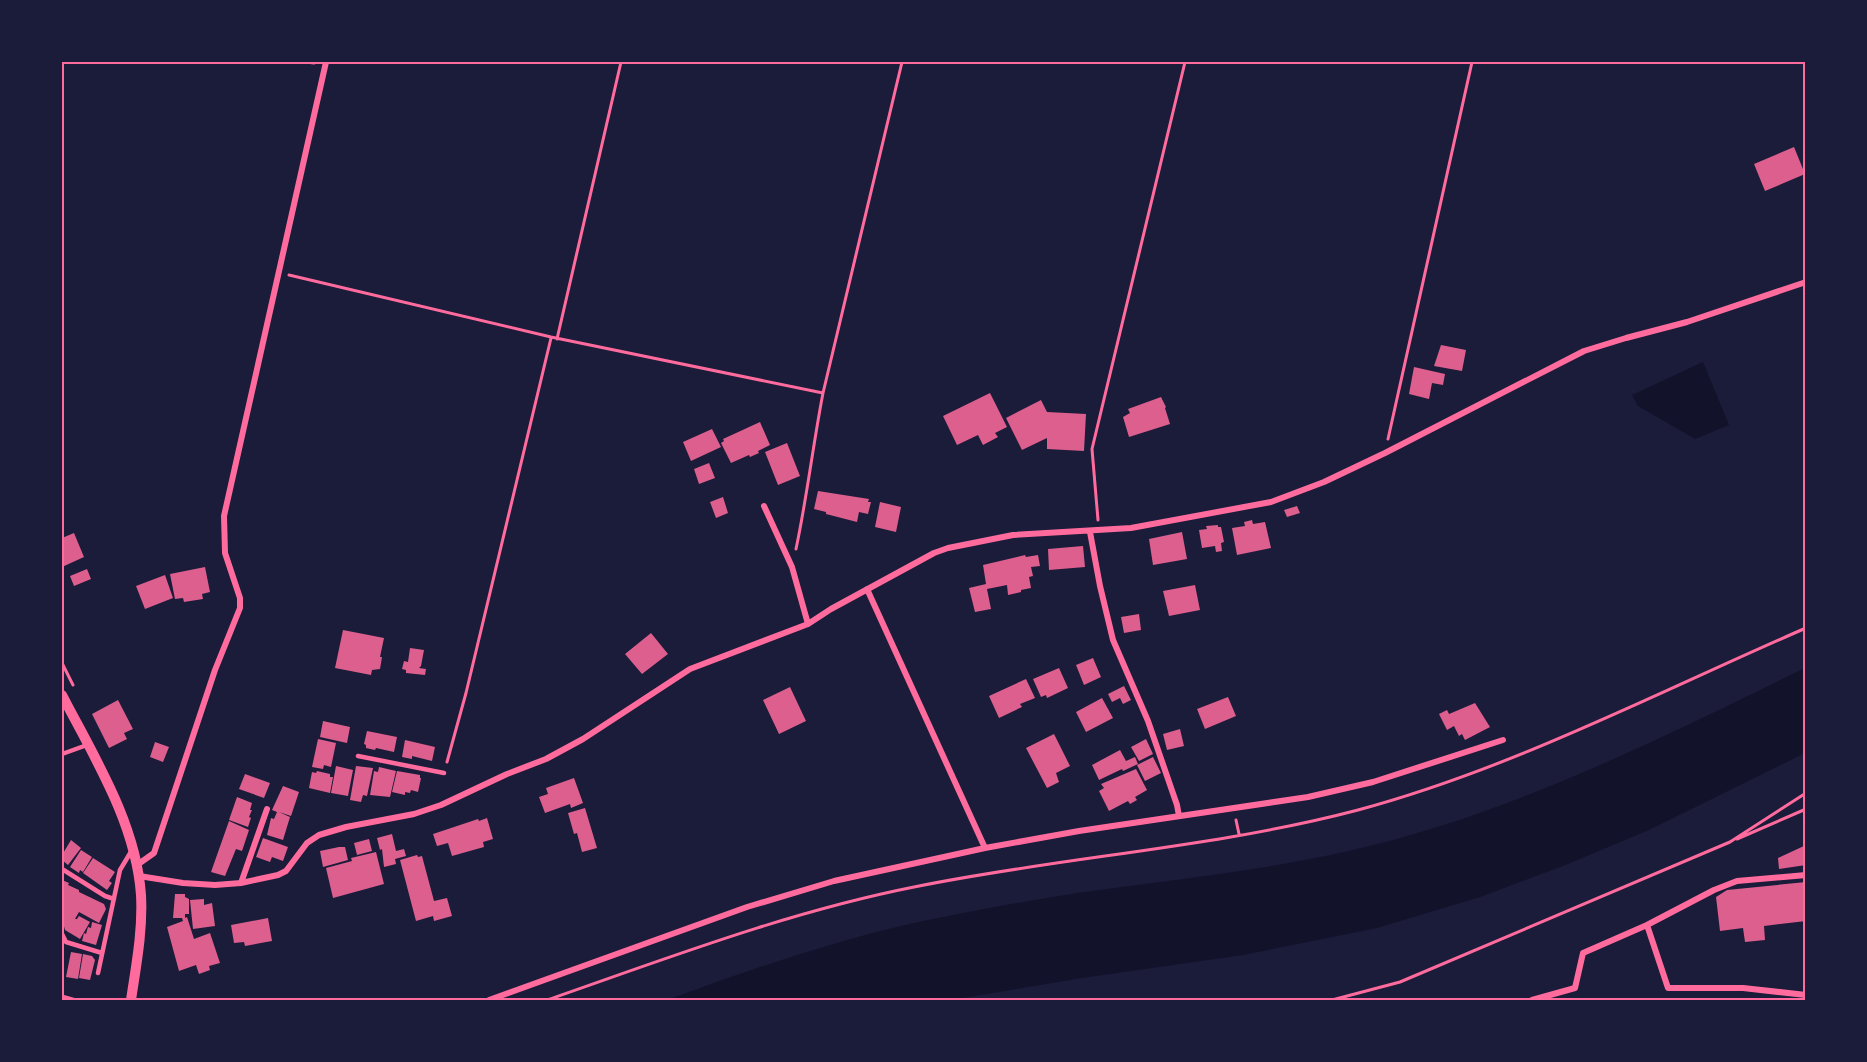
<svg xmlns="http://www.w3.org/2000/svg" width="1867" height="1062" font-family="Roboto,sans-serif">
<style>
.water{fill:#12122b}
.building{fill:#dd5f8e}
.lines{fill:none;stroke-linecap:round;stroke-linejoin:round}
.path{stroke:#ff6b9d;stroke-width:3}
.service{stroke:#ff6b9d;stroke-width:4.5}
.minor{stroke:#ff6b9d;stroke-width:6}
.tertiary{stroke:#ff6b9d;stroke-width:10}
.neatline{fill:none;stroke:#ff6b9d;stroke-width:2}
</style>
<rect width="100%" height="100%" fill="#1b1b3a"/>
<path class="water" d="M1703,362L1729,425L1695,439L1638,406L1632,395Z
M1805,668V753L1651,829L1568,864L1480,897L1377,928L1243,955L1082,978L951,1000H667C758,967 852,934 948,916C993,907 1038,899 1084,892C1171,880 1259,871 1344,852C1506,817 1657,740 1805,668Z"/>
<path class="building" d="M1794,147L1805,174L1765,191L1754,164Z
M1441,345L1466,350L1462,371L1434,366Z
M1414,367L1445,374L1443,385L1432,383L1429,399L1409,394Z
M990,393L1007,427L995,433L998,437L983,445L978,435L957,445L943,416Z
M1161,397L1166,407L1165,408L1170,424L1129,437L1123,417L1130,413L1128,409Z
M1041,400L1047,412L1086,414L1084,451L1047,449V438L1022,450L1006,418Z
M760,422L770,445L758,451L759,453L750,457L749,455L731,463L721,443L724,441L723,439Z
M712,429L721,447L691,461L683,442Z
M787,443L800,476L778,485L765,452Z
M709,463L715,478L699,484L694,469Z
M818,491L869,499L868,502H871L868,514L859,512L857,522L826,514V512L814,509Z
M723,497L728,513L716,518L710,502Z
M880,502L901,507L896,532L875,527Z
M1297,506L1300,513L1287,517L1284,510Z
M1252,520L1253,524L1265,522L1271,548L1237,555L1232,528L1245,526L1244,522Z
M1218,525V527H1221L1224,542L1221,543L1222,551L1216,552L1215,546L1202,548L1199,530L1207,529L1206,526Z
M1182,532L1187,559L1153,565L1149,539Z
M74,533L84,557L62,567V538Z
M1083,546L1085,567L1049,570L1048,549Z
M1025,555L1026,557L1038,555L1040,566L1031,567L1033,576L1029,577L1031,588L1021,590V592L1008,595L1007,585L987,589L991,609L975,612L969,588L986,584L983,565Z
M205,567L210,592L202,594L203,599L184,602L183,598L175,599L170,574Z
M87,569L91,579L74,586L70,576Z
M165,575L173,598L145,609L136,586Z
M1195,585L1200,610L1169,616L1163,591Z
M1139,614L1141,630L1124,633L1121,617Z
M343,630L384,638L380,657H382L380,669L372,670L371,675L335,668Z
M651,633L668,654L642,674L625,654Z
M410,648L424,650L421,666L419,668L426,669L425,675L406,673V670L402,669L404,661L408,662Z
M1093,658L1101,677L1084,685L1076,665Z
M1059,668L1068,688L1047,698L1046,695L1041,697L1033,679Z
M1026,679L1035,698L1020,704L1022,707L999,718L989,696Z
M1124,686L1131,700L1123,704L1120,698L1112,702L1108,694Z
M790,687L806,721L779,734L763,700Z
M1228,697L1236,716L1205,729L1197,709Z
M1102,698L1113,718L1086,732L1076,712Z
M118,700L133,729L124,733L127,739L109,748L92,714Z
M1475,703L1490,727L1465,740L1462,734L1459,736L1454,726L1447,730L1439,714L1447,710L1449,714Z
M323,721L350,727L347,743L320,737Z
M1180,729L1184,746L1167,750L1163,734Z
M367,731L397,737L394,752L376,748L375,750L366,748V745L364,744Z
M1054,734L1070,766L1056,773L1059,782L1047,788L1026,748Z
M318,739L336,743L331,767L324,765L323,769L312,767Z
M1146,739L1153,754L1139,761L1131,747Z
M405,740L435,747L432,761L412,756V759L402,757Z
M155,742L169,747L163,762L150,757Z
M1120,750L1126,761L1135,757L1138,764L1123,771L1122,769L1099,780L1092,765Z
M1153,757L1161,773L1145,781L1137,765Z
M336,766L353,770L348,796L331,793Z
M356,766L373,768L367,796L363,795L361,802L350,800Z
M379,767L396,771L390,797L370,795L374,771L378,772Z
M1136,769L1147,790L1135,797L1137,800L1130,804L1128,801L1109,811L1099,791L1104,788L1101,784Z
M317,771L330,774V777H333L330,793L309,788L312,772L316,773Z
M397,771L420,775V778H421L418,792L411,790L410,793L405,792V795L392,792Z
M245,774L270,783L264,798L239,789Z
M574,778L583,803L571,808L570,804L545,813L539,797L548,794L546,788Z
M283,786L299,792L291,816L279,812L290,817L283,840L267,835L271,818L274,819L277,812L272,810Z
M237,797L252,803L250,810H252L249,817L251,818L248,827L229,820Z
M585,808L597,848L582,852L577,833L574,834L568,813Z
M487,818L493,839L483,842L484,847L452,856L448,843L437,846L433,834L478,819L479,821Z
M229,821L249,830L242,851L236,849L225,876L211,872Z
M392,834L396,851L404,849L406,856L395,859L396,864L384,867L382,849L380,850L377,838Z
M263,838L288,847L283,861L272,857L270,862L256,857Z
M369,839L372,851L357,855L354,843Z
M71,840L81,848L68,865L62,860V855Z
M1806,845V865L1779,869L1778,858Z
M339,847H345L348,860L323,867L320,851Z
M81,850L92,857L83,872L80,870L79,873L70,867Z
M376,852L384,884L333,898L326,868L352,861L351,858Z
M417,855L418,857L422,856L434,901L447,898L452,916L434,921L433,916L416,921L400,860Z
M93,858L115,872L109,881L112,883L107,890L83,873Z
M62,880L69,883L68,885L79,890V892L104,904L106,909L99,923L79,912L75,919H77L79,916L90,922L80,939L65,930L62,919Z
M1806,882V921L1764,926L1765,940L1745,942L1743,928L1720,931L1716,897L1727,890Z
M175,894H185V897L189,899V914H185V918L187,917L194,939L210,933L220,963L209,966L210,970L199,974L196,965L179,971L167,927L183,921L182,918H173Z
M204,899V905L212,903L215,926L193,929L190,900Z
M268,918L272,941L245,946L244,942L234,943L231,925Z
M92,922L102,925L96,945L82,941L84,933L86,934L88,927L91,928Z
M71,952L82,954L78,979L66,977Z
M83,954L92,956L95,960L90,980L79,978Z"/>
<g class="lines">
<path class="path" d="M306,62L314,63
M289,275L551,337L823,393
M557,339L621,62
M1388,439L1472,62
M1098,520L1092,449L1185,62
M796,549C807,497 813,445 823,393L902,62
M62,663L73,685
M447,762L466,693L551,338
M1236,820L1239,834
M1737,839L1806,809
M62,996L76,1000
M547,1000C668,958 788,912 914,887C1060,857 1214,848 1358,810C1514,768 1658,692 1806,628
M1332,1000L1400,982L1730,842L1806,793"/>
<path class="service" d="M62,754L87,745
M358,756L444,773
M62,869L105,896L114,899
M62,934L66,942L102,953
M98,973L120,870L132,850"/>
<path class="minor" d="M764,506L792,567L808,624
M1090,532L1100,586L1113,640L1148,721L1177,805L1179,816
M867,589L985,848
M137,865L154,853L215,670L240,608V598L225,553L224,516L326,62
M139,876L183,883L215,885L241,883L278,875L286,871L307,843L319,835L346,827L414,814L441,805L507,774L546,759L583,739L690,669L808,624L831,609L934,553L948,548L1013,535L1131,528L1271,502L1324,482L1385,453L1584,351L1626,338L1687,322L1806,282
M241,883L267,809
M1647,925L1668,988H1743L1806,995
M489,1000L747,907L834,881L985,848L1079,831L1308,797L1373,782L1503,740
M1532,1000L1575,988L1583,953L1647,925L1714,890L1737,881L1806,875"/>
<path class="tertiary" d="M62,695C94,757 136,823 141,895C143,930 136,966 131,1000"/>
</g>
<rect width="1867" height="1062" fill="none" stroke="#1b1b3a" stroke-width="126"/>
<rect x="63" y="63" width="1741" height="936" class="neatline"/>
</svg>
